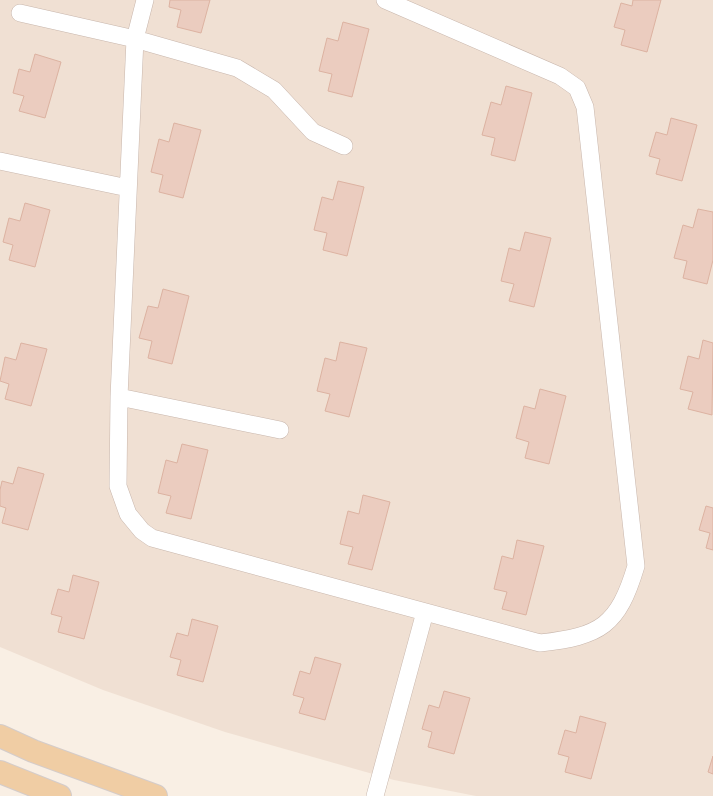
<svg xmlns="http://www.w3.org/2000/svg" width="713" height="796" font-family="'Alegreya Sans',sans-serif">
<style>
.residential{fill:#f0e0d3}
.building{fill:#ebccbf;stroke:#dcb2a1}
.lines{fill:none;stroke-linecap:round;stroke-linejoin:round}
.minor-casing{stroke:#c8b6ac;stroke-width:18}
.major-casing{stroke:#d4ccca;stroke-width:24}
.minor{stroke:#fff;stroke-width:17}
.major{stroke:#f0cda4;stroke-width:22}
</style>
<rect width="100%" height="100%" fill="#f9efe4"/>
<path class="residential" d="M0,0H713V796H476L394,780L225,732L103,690L0,647Z"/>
<path class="building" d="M170,0H210L201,33L177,27L181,10L169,7Z
M633,0H661L647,52L621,45L625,30L614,27L621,3L632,6Z
M343,22L369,29L352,97L328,91L332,74L319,71L327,38L338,41Z
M35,54L61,62L45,118L19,111L24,96L13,93L19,69L30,72Z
M506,86L532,93L515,161L491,155L495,138L482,135L491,102L501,105Z
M671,118L697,125L682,181L656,174L660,159L649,156L656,132L667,135Z
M174,123L201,130L183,198L159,192L163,175L151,172L159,139L169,142Z
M338,181L364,187L347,256L323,250L327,233L314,230L322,197L333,200Z
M25,203L50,210L35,267L9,260L13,245L3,242L9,218L20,221Z
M698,209L713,212V260L707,284L683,278L687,261L674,258L683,225L693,228Z
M525,232L551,238L534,307L509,301L514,284L501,281L509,248L520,251Z
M163,289L189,296L172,364L148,358L152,341L139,338L148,306L158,308Z
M703,340L713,343L712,415L688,409L693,392L680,389L688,356L699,359Z
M340,342L367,348L349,417L325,411L330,394L317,391L325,358L336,361Z
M21,343L47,349L31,406L5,399L9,384L0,381L5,357L16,360Z
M540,389L566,396L549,464L525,458L529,442L516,438L524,406L535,409Z
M182,444L208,450L191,519L166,513L171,496L158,493L166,460L177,463Z
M18,467L44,474L28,530L2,523L6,508L0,506V490L2,481L13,484Z
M363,495L390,502L372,570L348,564L353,547L340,544L348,511L359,514Z
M706,506L713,508V550L706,548L710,533L699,530Z
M517,540L544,546L526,615L502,609L507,592L494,589L502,556L513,559Z
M73,575L99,582L84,639L58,632L62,617L51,614L58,589L69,592Z
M192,619L218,626L203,682L177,675L181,660L170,657L177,633L188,636Z
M315,657L341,664L325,720L299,713L304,698L293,695L300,671L310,674Z
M444,691L470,698L454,754L428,747L432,732L422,729L429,705L439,708Z
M580,716L606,723L591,779L565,772L569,757L558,754L565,730L576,733Z
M713,756V774L708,772Z"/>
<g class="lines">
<defs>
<path id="minor" d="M145,0L135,39L119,397L118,486L128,514L142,531L152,538L540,643C601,636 618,626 636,566L585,107L577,88L560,76L385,0
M20,13L135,39L237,68L274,90L313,132L344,146
M0,161L128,188
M119,397L280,430
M375,796L425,612"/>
<path id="major" d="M0,736L33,751L156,796
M0,772L60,796"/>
</defs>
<use href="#minor" class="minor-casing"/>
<use href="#major" class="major-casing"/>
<use href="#minor" class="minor"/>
<use href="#major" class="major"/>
</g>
</svg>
